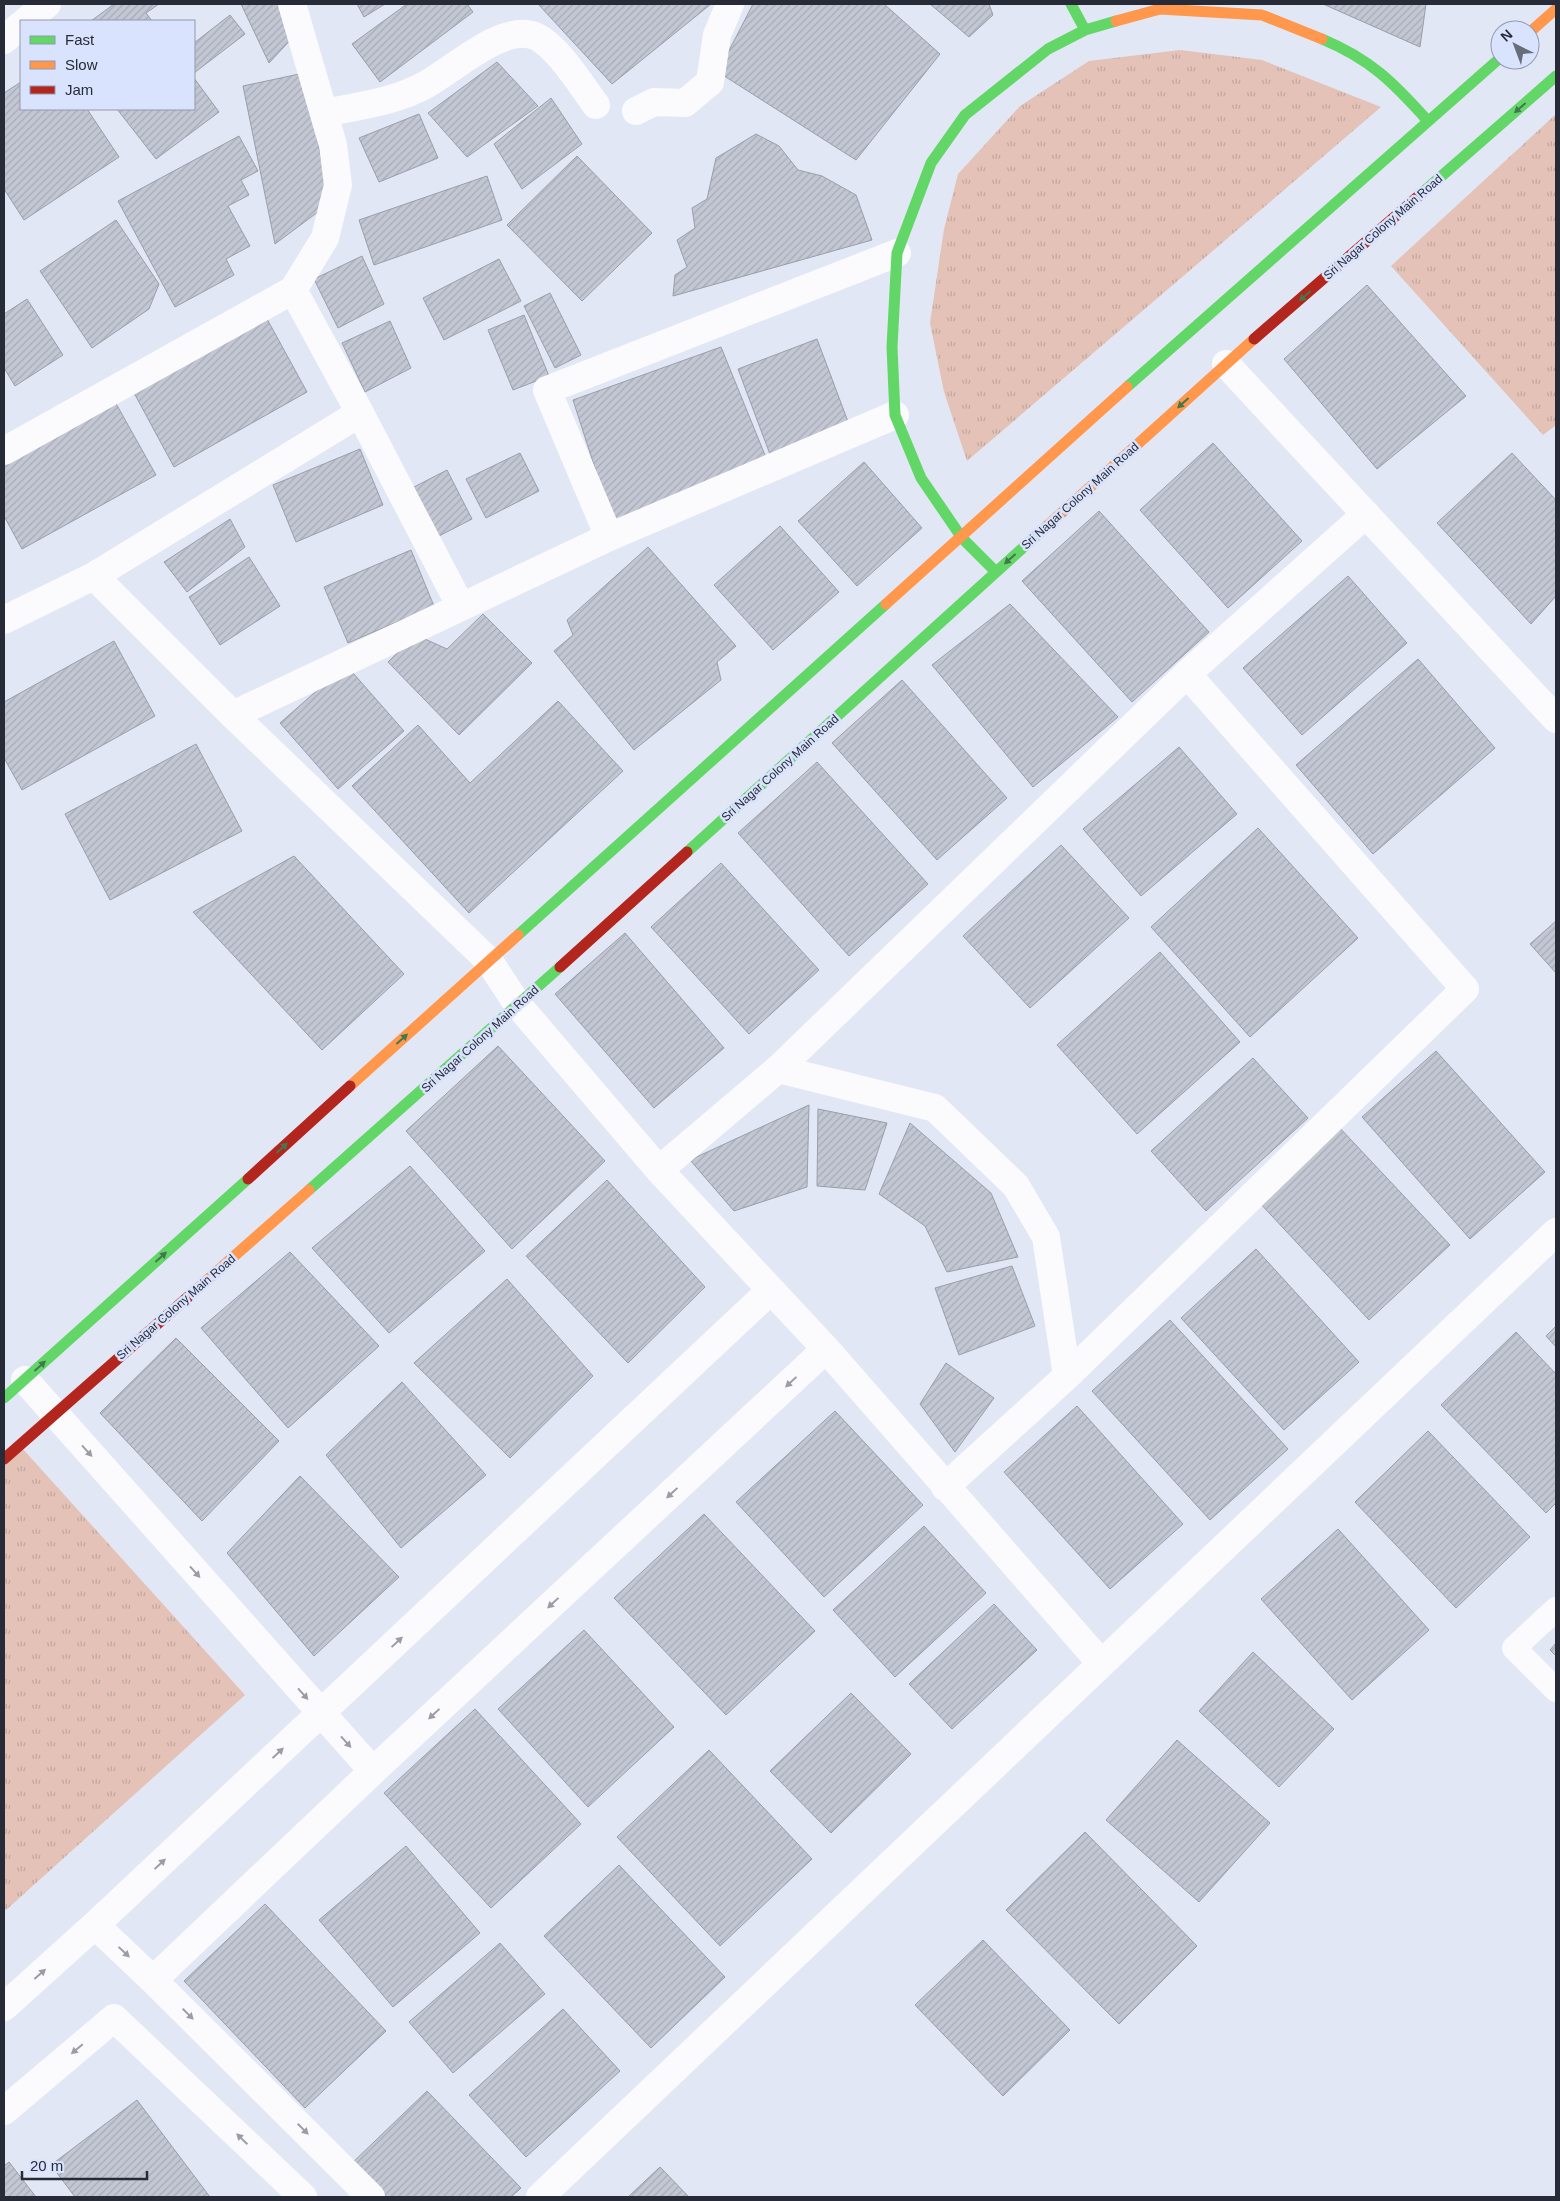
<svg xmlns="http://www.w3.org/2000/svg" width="1560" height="2201" font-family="Arial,sans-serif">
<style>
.park{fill:url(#park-tufts)}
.building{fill:url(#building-hatch);stroke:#9a9eaa}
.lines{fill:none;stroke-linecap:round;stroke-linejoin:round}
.lane{stroke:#fbfbfe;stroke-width:24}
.street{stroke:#fbfbfe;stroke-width:28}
.fast{stroke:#63d668;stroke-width:11}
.slow{stroke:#ff974d;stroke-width:11}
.jam{stroke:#b3261e;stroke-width:11}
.oneway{fill:#41784d}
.oneway2{fill:#9b9da4}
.labels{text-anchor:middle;stroke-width:5;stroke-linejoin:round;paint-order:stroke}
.street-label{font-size:12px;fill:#262b37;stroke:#dae3fd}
</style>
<defs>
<pattern id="park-tufts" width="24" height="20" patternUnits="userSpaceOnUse" patternTransform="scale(1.25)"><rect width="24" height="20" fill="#e4c2b7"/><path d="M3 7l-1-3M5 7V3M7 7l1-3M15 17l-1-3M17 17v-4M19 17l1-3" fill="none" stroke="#c3a79e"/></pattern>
<pattern id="building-hatch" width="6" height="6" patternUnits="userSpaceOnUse" patternTransform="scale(1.25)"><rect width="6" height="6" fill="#c3c7d3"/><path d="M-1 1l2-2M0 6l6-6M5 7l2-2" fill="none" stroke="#a7abb6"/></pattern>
</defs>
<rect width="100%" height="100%" fill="#e2e7f5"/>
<path class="park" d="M1180,50L1262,60L1381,107L967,461L944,392L930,323L944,229L958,174L1020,106L1089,61Z
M1556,114V425L1543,435L1391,266Z
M22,1448L245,1695L6,1910L4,1908V1465Z"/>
<path class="building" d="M114,4H159L146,13L152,21H91Z
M241,4H284L295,35L269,63Z
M357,4H385L364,17Z
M407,4H467L473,12L380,82L352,44Z
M538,4H711L612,84Z
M753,4H884L940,54L856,160L718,72Z
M930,4H989L993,15L969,37Z
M1323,4H1426L1420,47Z
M230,15L245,34L194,73V43Z
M497,62L538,106L467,157L428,113Z
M304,73L330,203L275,244L243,86Z
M194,78L219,112L156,159L117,109H194Z
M21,82V109H87L119,157L24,220L4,189V93Z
M551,98L582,144L522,189L494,144Z
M419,114L438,158L379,182L359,138Z
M756,134L779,146L798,170L822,176L856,195L872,240L673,296L675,275L687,267L677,240L695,228L692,208L707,199L716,158Z
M239,136L258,171L241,180L249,195L228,206L250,246L226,259L234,275L175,307L118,201Z
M577,156L652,233L582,301L507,225Z
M487,176L502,220L374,265L359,220Z
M116,220L159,284L149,309L92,348L40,271Z
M362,256L384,304L338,328L314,279Z
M499,259L521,301L444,340L423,298Z
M1367,285L1466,396L1377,469L1284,359Z
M550,293L581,355L555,368L524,306Z
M27,299L63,355L15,386L4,368V314Z
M524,315L549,376L513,390L488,330Z
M266,317L307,392L174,467L133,391Z
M390,321L411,368L365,392L342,343Z
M817,339L850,427L771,457L738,369Z
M721,347L769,465L612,521L573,400Z
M114,400L156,475L22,549L4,516V462Z
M1213,443L1302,541L1228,608L1140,510Z
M360,449L383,505L296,542L273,485Z
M520,453L539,491L486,518L466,479Z
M1512,453L1556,500V596L1531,624L1437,523Z
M864,462L922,528L857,586L798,521Z
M447,470L472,519L439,536L414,487Z
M1099,511L1209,632L1132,702L1022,581Z
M230,519L245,547L187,592L164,562Z
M780,526L839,592L773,650L714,585Z
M648,547L736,646L717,662L721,680L634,750L554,651L573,635L567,620Z
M411,550L434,606L348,643L324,587Z
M249,557L280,606L220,645L189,597Z
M1348,576L1407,643L1302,735L1243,668Z
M1010,604L1118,717L1033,787L932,665Z
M483,614L532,663L459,735L388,662L416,635L447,649Z
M114,641L155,716L22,790L4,758V702Z
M1418,659L1495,748L1373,854L1296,765Z
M346,665L404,731L338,789L280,723Z
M902,680L1007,798L937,860L832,743Z
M558,701L623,771L469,913L352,786L418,725L470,783Z
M196,744L242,831L110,900L65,814Z
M1179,747L1237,814L1141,896L1083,829Z
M817,762L928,884L849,956L738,833Z
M1258,828L1358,938L1250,1037L1151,927Z
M1061,845L1129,918L1030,1008L963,936Z
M294,856L404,974L322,1050L193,912Z
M721,863L819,970L749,1034L651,927Z
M1556,921V973L1530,944Z
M625,933L724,1048L654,1108L555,994Z
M1160,952L1240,1042L1137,1134L1057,1045Z
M498,1046L605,1161L512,1249L406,1131Z
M1436,1051L1545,1172L1470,1239L1362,1117Z
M1253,1058L1308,1118L1206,1211L1151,1151Z
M809,1105L807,1187L734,1211L690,1160Z
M818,1109L887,1123L865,1190L817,1186Z
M910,1123L991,1193L1018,1257L947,1272L925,1226L879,1194Z
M1337,1125L1450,1245L1369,1320L1257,1200Z
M410,1166L485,1251L389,1333L312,1248Z
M607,1180L705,1287L628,1363L526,1256Z
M1256,1249L1359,1362L1284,1430L1181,1318Z
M290,1252L379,1346L288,1428L201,1328Z
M1012,1266L1035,1326L959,1355L935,1288Z
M507,1279L593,1376L510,1458L414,1363Z
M1170,1320L1288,1449L1210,1520L1092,1391Z
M1556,1326V1347L1546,1336Z
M1516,1332L1556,1374V1503L1546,1513L1441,1405Z
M176,1338L279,1441L202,1521L100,1413Z
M946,1363L994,1398L955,1452L920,1404Z
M402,1382L486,1475L401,1548L326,1455Z
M1077,1406L1183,1524L1110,1589L1004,1472Z
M835,1411L923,1505L824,1597L736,1502Z
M1428,1431L1530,1537L1456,1608L1355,1502Z
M300,1476L399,1577L314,1656L227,1553Z
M704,1514L815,1631L726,1715L614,1598Z
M924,1526L986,1593L895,1677L833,1610Z
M1338,1529L1429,1630L1352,1700L1261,1599Z
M994,1604L1037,1650L952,1729L909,1684Z
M584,1630L674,1727L588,1807L498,1709Z
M1556,1643V1656L1550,1650Z
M1253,1652L1334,1729L1279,1787L1199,1711Z
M851,1693L911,1754L831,1833L770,1771Z
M475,1709L581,1824L491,1908L384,1793Z
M1177,1740L1270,1823L1199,1902L1106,1820Z
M709,1750L812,1859L720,1946L617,1837Z
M1085,1832L1197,1946L1119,2024L1006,1910Z
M406,1846L480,1933L393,2007L319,1920Z
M619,1865L725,1977L651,2048L544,1936Z
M265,1904L386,2031L305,2108L184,1981Z
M983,1940L1070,2030L1003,2096L915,2005Z
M500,1943L545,1994L453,2073L409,2022Z
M563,2009L620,2071L526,2157L469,2095Z
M427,2091L521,2188L511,2197H379L349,2166Z
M137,2100L210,2197H75L51,2165Z
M9,2162L36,2197H4V2166Z
M660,2167L689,2197H628Z"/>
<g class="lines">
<path class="lane" d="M1556,1609L1514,1648L1556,1690"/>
<path class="street" d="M292,4L333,145L338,185L325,238L293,290L360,413L461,607
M26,21L47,4
M4,40L21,25
M636,111L654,102L685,103L710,82L717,35L730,4
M324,113C359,106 395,102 427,84C454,69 500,26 532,35C555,42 581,85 596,105
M1226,364L1556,719
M4,451L293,290
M609,537L547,390L897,253
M94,576L233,715L489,961L518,1005L659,1170L826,1349L1101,1663
M4,620L94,576L360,413
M1187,674L1366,514
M233,715L609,537L895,415
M778,1069L935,1108L1016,1186L1046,1237L1067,1376
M659,1170L778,1069L1187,674L1465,989L1067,1376L945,1487
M25,1380L373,1771
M95,1925L153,1980L371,2197
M153,1980L373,1771L826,1349
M4,2007L95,1925L771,1290
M4,2111L114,2018L303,2197
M540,2197L1556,1232"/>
<path class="fast" d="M1071,4L1085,30
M1322,39C1370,59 1393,82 1427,120
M1421,194L1556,76
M1127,387L1500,58
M996,572L962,538L921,478L895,415L892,347L897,253L931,163L965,115L1048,49L1085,30L1116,21
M687,852L1047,526
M518,935L886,604
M309,1190L560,967
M4,1398L248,1179"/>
<path class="slow" d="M1116,21L1160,9L1262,15L1322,39
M1530,32L1556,9
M1047,526L1254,339
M886,604L1127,387
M350,1086L518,935
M188,1297L309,1190"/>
<path class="jam" d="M1254,339L1421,194
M560,967L687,852
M248,1179L350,1086
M4,1459L188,1297"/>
</g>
<defs><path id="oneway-solid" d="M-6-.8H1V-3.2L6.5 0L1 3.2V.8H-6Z" transform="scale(1.25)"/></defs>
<g class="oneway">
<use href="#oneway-solid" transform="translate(1520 108) rotate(139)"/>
<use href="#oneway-solid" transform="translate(1305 296) rotate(139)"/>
<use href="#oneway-solid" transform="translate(1183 403) rotate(138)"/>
<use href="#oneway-solid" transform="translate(1010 559) rotate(138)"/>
<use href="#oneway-solid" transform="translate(402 1039) rotate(-42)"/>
<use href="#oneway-solid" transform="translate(282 1148) rotate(-42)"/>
<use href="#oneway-solid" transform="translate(161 1257) rotate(-42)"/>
<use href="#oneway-solid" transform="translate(40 1366) rotate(-42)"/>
</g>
<g class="oneway2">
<use href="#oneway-solid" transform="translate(791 1382) rotate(137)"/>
<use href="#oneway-solid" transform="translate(87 1451) rotate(48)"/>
<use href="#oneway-solid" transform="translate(672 1493) rotate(137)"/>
<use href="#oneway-solid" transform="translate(195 1572) rotate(48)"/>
<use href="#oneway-solid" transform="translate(553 1603) rotate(137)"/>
<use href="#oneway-solid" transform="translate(397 1642) rotate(-43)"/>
<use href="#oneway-solid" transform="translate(303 1694) rotate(48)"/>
<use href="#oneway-solid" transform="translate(434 1714) rotate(137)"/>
<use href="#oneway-solid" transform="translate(346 1742) rotate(48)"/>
<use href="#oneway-solid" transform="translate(278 1753) rotate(-43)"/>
<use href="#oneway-solid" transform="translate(160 1864) rotate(-43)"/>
<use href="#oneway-solid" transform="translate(124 1952) rotate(43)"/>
<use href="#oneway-solid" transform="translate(40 1974) rotate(-41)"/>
<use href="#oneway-solid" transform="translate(188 2014) rotate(45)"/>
<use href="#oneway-solid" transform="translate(77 2049) rotate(140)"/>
<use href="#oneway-solid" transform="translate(303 2129) rotate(45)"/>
<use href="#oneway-solid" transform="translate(242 2139) rotate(-136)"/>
</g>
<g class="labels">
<g class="street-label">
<text transform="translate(1383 227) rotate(-41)" y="4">Sri Nagar Colony Main Road</text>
<text transform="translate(1080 496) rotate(-42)" y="4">Sri Nagar Colony Main Road</text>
<text transform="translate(780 768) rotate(-42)" y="4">Sri Nagar Colony Main Road</text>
<text transform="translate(480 1039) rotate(-42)" y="4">Sri Nagar Colony Main Road</text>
<text transform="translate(176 1307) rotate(-41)" y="4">Sri Nagar Colony Main Road</text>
</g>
</g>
<rect width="1560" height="2201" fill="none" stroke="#262b37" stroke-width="10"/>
<rect x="20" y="20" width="175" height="90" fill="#dae3fd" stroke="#9299ae"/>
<rect x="30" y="36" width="25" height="8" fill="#63d668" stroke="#9299ae"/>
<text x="65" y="45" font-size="15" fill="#262b37">Fast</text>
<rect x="30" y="61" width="25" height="8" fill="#ff974d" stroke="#9299ae"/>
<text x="65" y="70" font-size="15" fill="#262b37">Slow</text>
<rect x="30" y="86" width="25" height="8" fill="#b3261e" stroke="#9299ae"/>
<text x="65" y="95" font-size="15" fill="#262b37">Jam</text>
<g transform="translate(1515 45) rotate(318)"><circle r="24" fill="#dae3fd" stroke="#9299ae"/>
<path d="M0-4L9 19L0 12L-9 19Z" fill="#686d7a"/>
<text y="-8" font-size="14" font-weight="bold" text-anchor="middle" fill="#262b37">N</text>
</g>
<path d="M22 2171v8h125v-8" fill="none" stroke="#262b37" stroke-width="2.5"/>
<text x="30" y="2171" font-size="15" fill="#262b37" stroke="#dae3fd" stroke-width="4" paint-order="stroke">20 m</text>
</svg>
